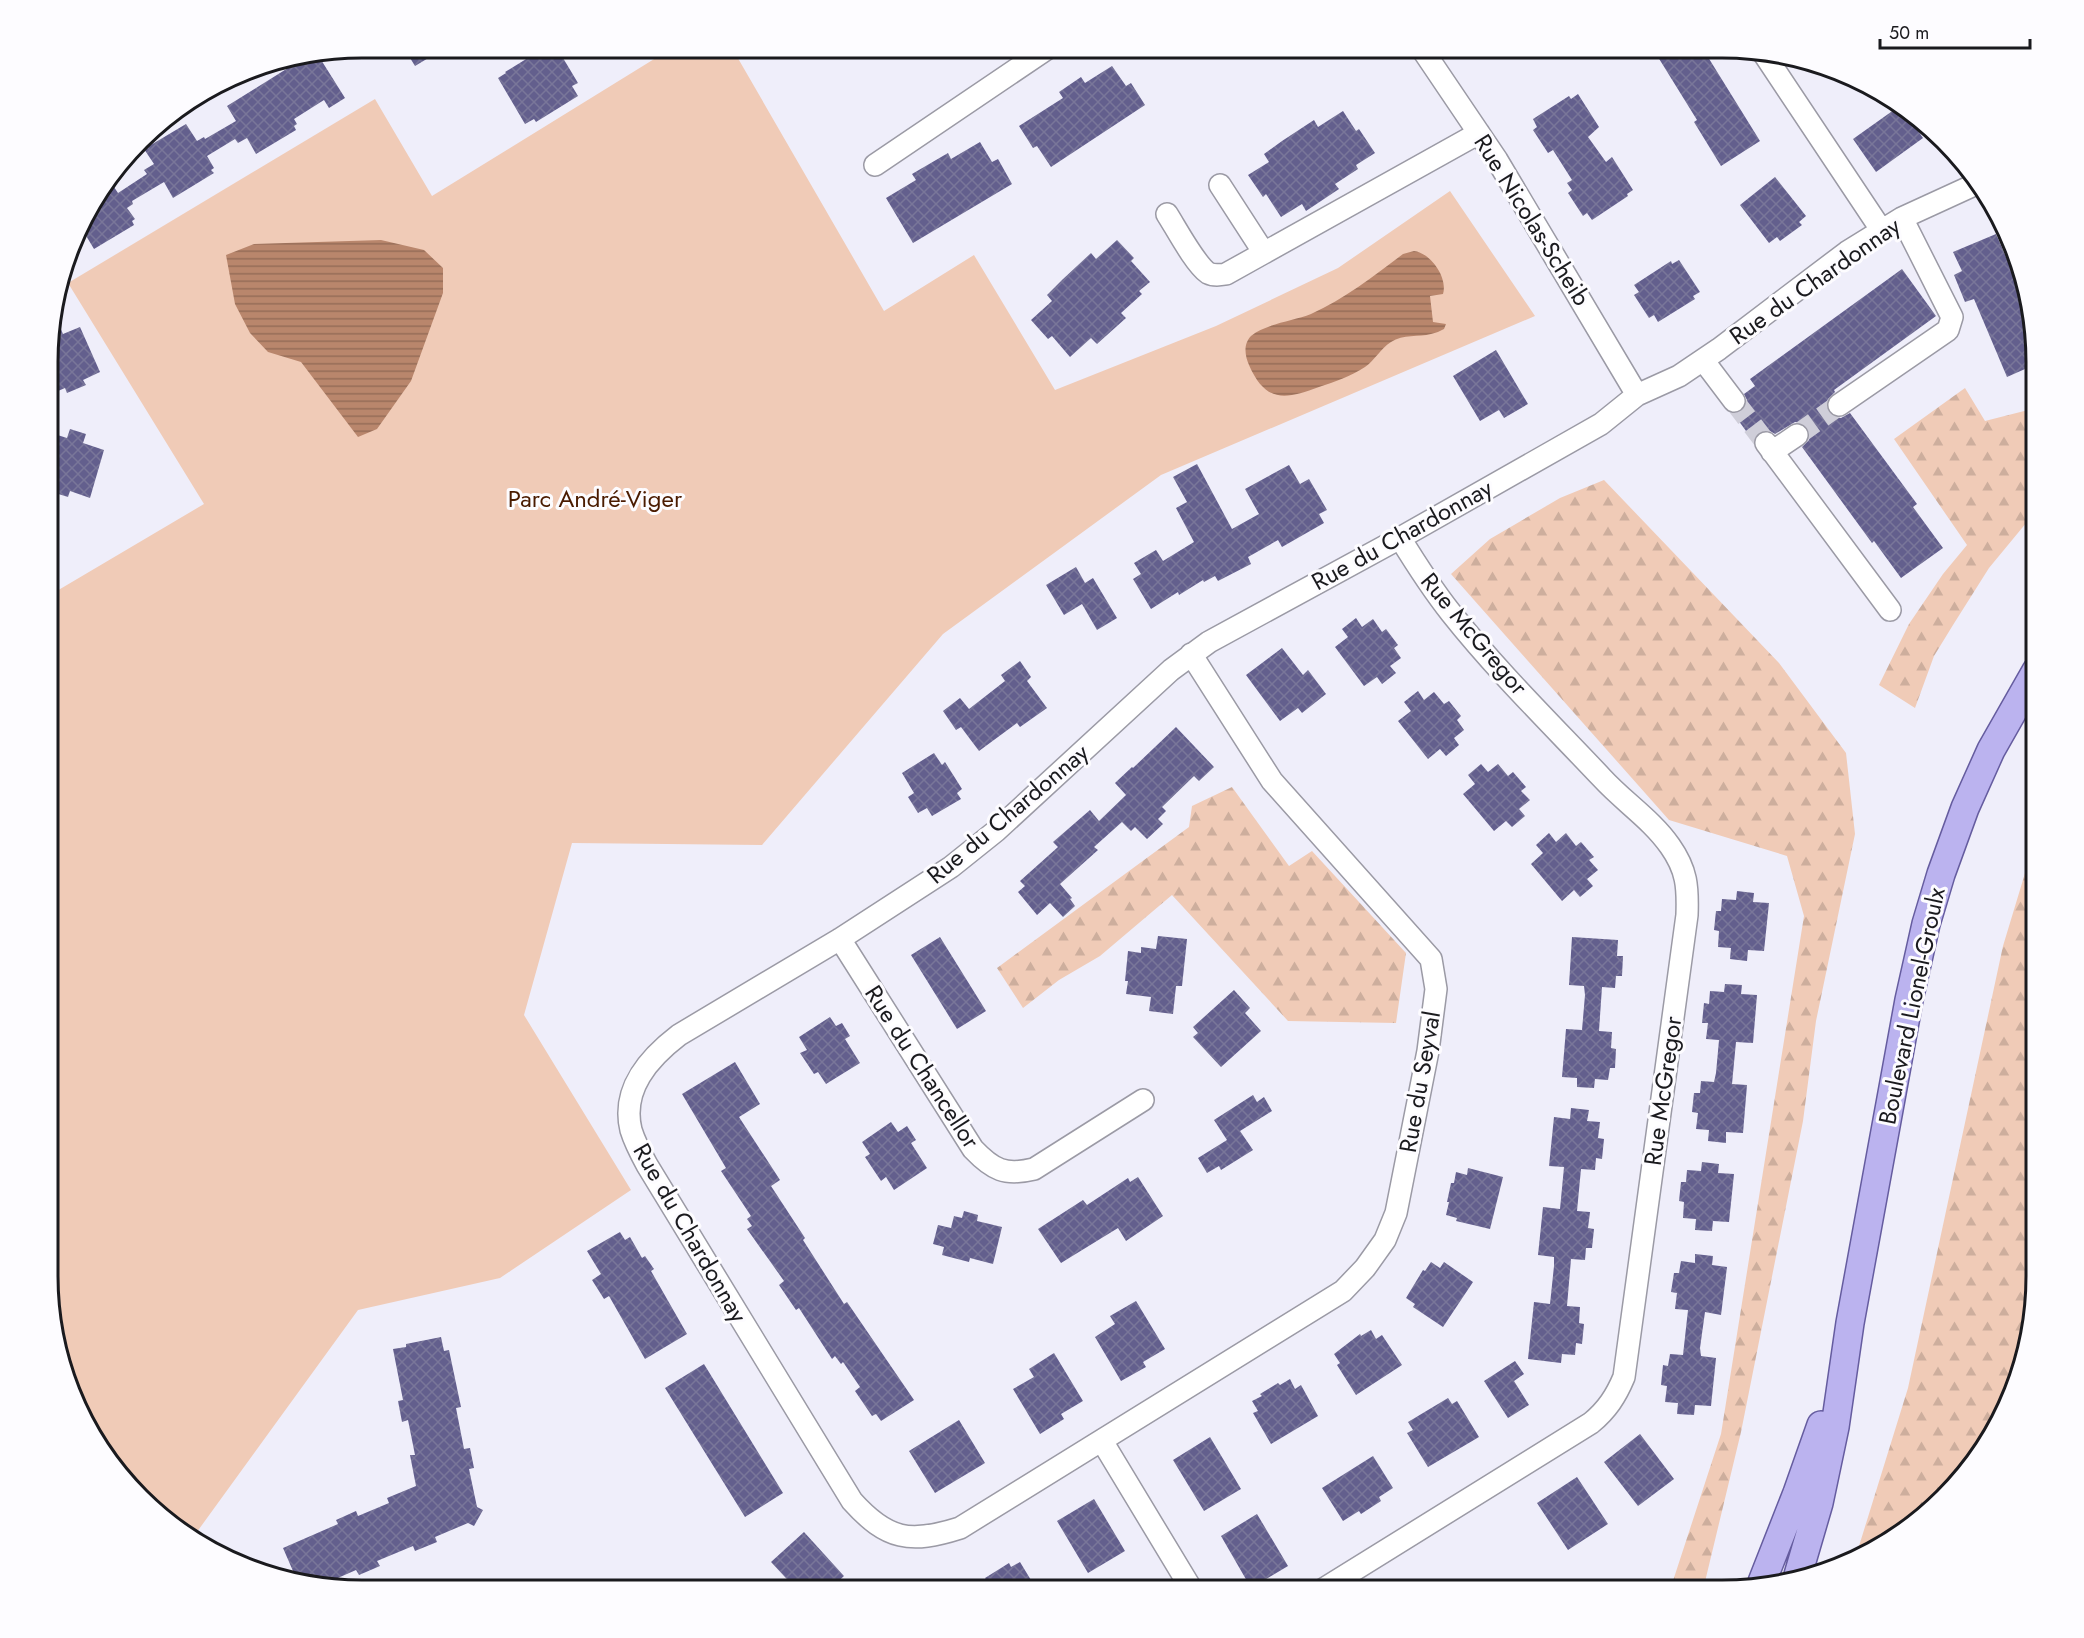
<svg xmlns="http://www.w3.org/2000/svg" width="2084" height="1638" font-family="Jost,sans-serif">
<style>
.forest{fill:url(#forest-firs)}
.park{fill:#f0cbb7}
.water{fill:url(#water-rules)}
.building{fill:url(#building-cross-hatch)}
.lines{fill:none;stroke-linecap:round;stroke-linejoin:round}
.minor-tunnel{stroke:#cfced9;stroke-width:21;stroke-dasharray:21 10;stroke-linecap:butt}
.minor-casing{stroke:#9b9aa5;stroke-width:24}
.major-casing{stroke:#655c9f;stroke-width:30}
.minor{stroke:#fff;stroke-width:21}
.major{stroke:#bbb3ef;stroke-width:27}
.labels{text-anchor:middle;stroke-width:6;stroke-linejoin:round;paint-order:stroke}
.street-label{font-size:24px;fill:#1a1a1e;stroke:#fdfcff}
.park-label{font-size:24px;fill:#4a1b00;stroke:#fdfcff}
.rim{fill:none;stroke:#1a1a1e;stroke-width:3}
</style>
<defs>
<pattern id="forest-firs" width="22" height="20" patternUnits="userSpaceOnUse" patternTransform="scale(1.5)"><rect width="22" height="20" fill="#f0cbb7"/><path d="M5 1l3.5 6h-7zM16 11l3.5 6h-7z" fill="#cdae9d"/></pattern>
<pattern id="water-rules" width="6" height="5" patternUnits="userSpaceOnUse" patternTransform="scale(1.5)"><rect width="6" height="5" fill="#b9866c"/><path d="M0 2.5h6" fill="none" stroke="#966d58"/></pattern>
<pattern id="building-cross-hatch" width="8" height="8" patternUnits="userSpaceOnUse" patternTransform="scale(1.5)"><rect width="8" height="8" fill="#635f8d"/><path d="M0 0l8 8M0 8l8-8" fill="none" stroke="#797699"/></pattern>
</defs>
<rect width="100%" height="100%" fill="#efeefa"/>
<path class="forest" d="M1965,388L1985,421L2036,408V511L1989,568L1953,625L1934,656L1915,708L1879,685L1909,624L1943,574L1967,545L1894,439Z
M1604,480L1779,663L1846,753L1855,834L1816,1021L1803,1121L1741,1432L1703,1590H1670L1721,1434L1804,916L1787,856L1669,820L1451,574L1490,539L1560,498Z
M1232,787L1289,866L1312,851L1406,953L1396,1023L1288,1021L1172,895L1100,956L1059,980L1023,1008L997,968L1189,827L1192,806Z
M2036,837L2035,1296L2012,1396L1958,1483L1896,1537L1855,1559L1908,1388L2003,946Z"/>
<path class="park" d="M672,48H732L884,311L974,255L1055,390L1216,326L1338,268L1450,191L1535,316L1161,475L943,634L762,845L572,843L524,1015L631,1190L500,1278L358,1310L194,1536L155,1512L80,1414L49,1296L50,595L204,504L68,283L375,99L432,196Z"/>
<path class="water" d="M381,240L424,250L443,268V293L411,381L377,429L358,437L301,362L268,352L250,333L235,304L226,255L254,244Z
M1414,251C1431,253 1448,278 1443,294L1430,296L1433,322L1446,324L1444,329C1440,331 1436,333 1431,334C1419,337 1403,334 1391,342C1381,348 1375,360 1365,367C1351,376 1335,382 1319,387C1286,399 1266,404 1249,365C1245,356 1243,344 1251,336C1265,324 1293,321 1311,314C1344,299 1374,276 1403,254Z"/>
<path class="building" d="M404,48H445L415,66Z
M544,48H549L554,56L560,53L578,83L572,86L578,96L536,122L534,119L525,124L498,78L506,73L505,72Z
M1653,49H1703L1760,141L1721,166L1694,122L1697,120Z
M318,55L345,98L329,108L324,100L294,119L297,124L294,126L296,130L256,154L247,138L238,143L235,139L207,156L214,168L211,170L214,173L173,198L164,182L132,201L133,204L127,208L135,219L132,221L134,225L94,249L82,229L90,206L110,181L118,193L147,174L144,170L154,164L144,149L186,124L197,141L204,137L205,139L236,121L227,106L304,58Z
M1112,66L1126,86L1131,83L1145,105L1051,167L1037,146L1033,148L1019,126L1063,98L1059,92L1081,77L1085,83Z
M1578,94L1599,127L1588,137L1606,162L1612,157L1633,190L1627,194L1628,196L1592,220L1587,213L1583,216L1568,193L1572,190L1567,183L1572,180L1553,150L1548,153L1533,130L1537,127L1533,119L1569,96L1571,99Z
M1898,107L1904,111L1923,138L1876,172L1853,139Z
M1343,111L1356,131L1359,129L1375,153L1356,165L1358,169L1335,184L1339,189L1306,211L1302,204L1281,217L1266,194L1263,197L1248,175L1269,162L1264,154L1282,141L1314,120L1318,127Z
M980,142L992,162L998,159L1012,184L913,243L886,198L916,180L912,174L948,153L951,159Z
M1775,177L1806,216L1799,222L1802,225L1780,241L1777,237L1769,243L1740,205Z
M1996,234L2029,310L2036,362V364L2007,377L1974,299L1965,302L1954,275L1962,271L1953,252Z
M1117,240L1134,258L1131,261L1150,282L1139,291L1142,294L1121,313L1126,318L1097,344L1091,338L1070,357L1052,336L1048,339L1031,320L1052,301L1047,295L1062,280L1091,253L1096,259Z
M1679,260L1700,292L1693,296L1695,299L1658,322L1654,315L1649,318L1634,295L1639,292L1634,285L1671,261L1672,264Z
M1902,269L1936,316L1834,390L1835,392L1828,399L1826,405L1829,413L1834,417L1841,418L1850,413L1917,504L1913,507L1943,548L1901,578L1874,541L1872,543L1802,447L1809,440L1810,433L1807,427L1802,423L1795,422L1775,434L1770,431L1764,430L1758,433L1754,442L1733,413L1741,411L1745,406L1747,400L1744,394L1755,386L1750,379Z
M54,313L63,334L80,327L100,372L83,380L86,385L67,393L65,388L51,394V321Z
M1496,350L1528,404L1504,418L1499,410L1480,421L1453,376Z
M70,429L86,434L83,443L104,450L90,498L70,491L68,497L52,492L54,486L50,485L51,433L67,438Z
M1197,464L1232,529L1259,514L1245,489L1289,465L1300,484L1309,479L1327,510L1319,514L1324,523L1282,547L1278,540L1248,557L1251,564L1218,581L1215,576L1204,582L1203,580L1179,595L1178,592L1151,609L1133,579L1141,574L1134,563L1156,550L1163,561L1194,542L1176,508L1187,502L1173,477Z
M1076,567L1085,583L1093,578L1117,618L1097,630L1082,604L1064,615L1046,585Z
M1356,618L1362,627L1373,619L1382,632L1386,629L1398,645L1394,648L1401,658L1390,666L1396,673L1382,684L1377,677L1364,686L1335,647L1348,637L1342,629Z
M1282,648L1303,675L1308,670L1326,694L1302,713L1298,708L1280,721L1246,675Z
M1020,661L1031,677L1027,681L1047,708L1020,727L1017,723L979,751L961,727L956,730L943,711L960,698L969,709L1005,681L1001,675Z
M1418,691L1424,700L1434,692L1444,704L1449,701L1461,716L1457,720L1464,730L1454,738L1459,745L1446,756L1440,749L1428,759L1398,721L1411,711L1404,702Z
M1176,727L1214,767L1199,781L1194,776L1162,807L1166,811L1158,819L1163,824L1147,839L1135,827L1131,831L1122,822L1094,847L1098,850L1060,884L1072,898L1070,899L1075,906L1063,917L1050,903L1037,915L1018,892L1025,886L1020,881L1058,847L1053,842L1090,810L1099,821L1126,795L1115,783L1132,767L1133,768Z
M934,753L942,765L945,762L962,789L957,793L961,799L932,816L927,808L918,813L908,797L914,793L902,773Z
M1481,764L1488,772L1498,764L1508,776L1513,772L1526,787L1521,791L1530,800L1519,809L1525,816L1512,827L1506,821L1494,831L1463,794L1475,784L1468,775Z
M1549,833L1556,842L1566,833L1576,846L1581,842L1594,857L1589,860L1598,870L1587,879L1593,886L1580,897L1574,890L1562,901L1531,864L1543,853L1536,845Z
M1737,891L1754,893L1753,902L1769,903L1764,951L1748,950L1747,961L1730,959L1731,948L1718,947L1719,931L1714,930L1716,911H1721L1722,899L1736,900Z
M1158,936L1187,939L1182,986H1176L1173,1014L1149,1011L1151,997L1126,994L1128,981H1125L1128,951L1141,953V947L1156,949Z
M940,937L986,1011L957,1029L911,955Z
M1572,937L1618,940L1617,956H1623L1622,976H1616L1615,988L1602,987L1599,1031L1612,1032L1611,1048L1616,1049L1615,1068H1610L1608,1080L1595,1079L1594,1088L1577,1087V1078L1562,1077L1566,1029L1582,1030L1585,995L1584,986L1569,985Z
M1725,984L1742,985L1741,994L1757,995L1753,1043L1736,1042L1732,1084L1747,1085L1743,1133L1726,1132V1143L1708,1141L1709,1130L1696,1129L1698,1113L1692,1112L1694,1093H1700L1701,1081L1714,1082L1716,1073L1719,1040L1706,1039L1708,1023H1702L1704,1003L1709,1004L1710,991L1724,992Z
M1234,990L1250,1008L1245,1013L1261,1031L1221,1067L1193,1037L1198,1033L1193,1027Z
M830,1017L836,1026L842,1023L850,1036L845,1039L860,1063L826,1084L818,1072L814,1074L800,1053L807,1050L799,1037Z
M735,1062L760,1104L739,1117L780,1180L771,1186L805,1238L803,1240L844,1304L847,1302L914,1400L881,1421L876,1414L872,1416L855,1391L860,1387L843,1362L841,1364L835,1356L832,1359L799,1308L796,1310L779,1285L784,1281L747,1229L752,1226L747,1219L751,1216L721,1171L726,1168L682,1094Z
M1253,1095L1257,1102L1264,1097L1272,1111L1240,1131L1253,1150L1221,1170L1219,1166L1207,1173L1198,1158L1227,1140L1214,1120Z
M1571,1108L1589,1110L1587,1121L1600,1122L1598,1138L1604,1139L1602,1159L1596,1158L1595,1170L1581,1169L1577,1211L1590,1212L1588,1228L1594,1229L1592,1248H1586L1585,1260L1571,1259L1567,1306L1580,1307L1579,1323L1584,1324L1582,1344L1576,1343L1575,1355L1562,1354L1561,1363L1528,1359L1534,1302L1550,1304L1554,1266V1257L1538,1255L1543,1207L1560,1209L1564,1167L1549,1166L1554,1117L1570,1119Z
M891,1122L898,1132L907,1126L916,1140L911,1143L927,1168L894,1190L886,1177L881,1181L865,1157L870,1154L862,1142Z
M1702,1162L1719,1164L1718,1173L1734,1174L1729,1222L1713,1221L1712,1231L1695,1230L1696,1219L1683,1218L1684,1202L1679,1201L1681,1182H1686L1687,1170L1701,1171Z
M1468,1168L1503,1177L1490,1229L1456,1221L1457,1218L1446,1215L1449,1202H1447L1451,1183H1454L1456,1172L1467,1175Z
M1138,1177L1163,1216L1126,1241L1118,1228L1061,1263L1038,1229L1083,1200L1087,1205L1128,1178L1130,1182Z
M964,1211L978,1215L977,1221L1002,1227L993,1264L970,1258L969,1262L942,1255L944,1247L933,1244L938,1225L951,1228L954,1216L962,1218Z
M620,1232L625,1240L630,1237L642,1258L645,1256L654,1269L651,1271L687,1334L645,1359L609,1296L604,1299L592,1280L601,1274L587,1251Z
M1695,1254L1713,1256L1712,1265L1727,1267L1721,1315L1705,1312L1700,1348L1701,1356L1716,1358L1711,1406L1695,1405L1694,1415L1677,1414L1678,1403L1665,1402L1667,1386L1661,1385L1663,1365L1668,1366L1670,1354L1683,1355L1688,1310L1675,1309L1677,1293L1671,1292L1674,1273H1679L1681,1261L1695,1263Z
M1431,1262L1440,1268L1444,1262L1473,1282L1443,1327L1413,1307L1415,1304L1406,1298L1423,1270L1425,1271Z
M1136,1301L1165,1349L1143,1362L1146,1367L1121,1381L1095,1337L1115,1324L1110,1316Z
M1371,1330L1376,1339L1382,1335L1402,1365L1356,1395L1337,1365L1340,1363L1334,1354L1360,1334L1361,1336Z
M441,1337L444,1351L449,1350L461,1407L456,1408L464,1449L470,1448L474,1468L469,1469L477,1507L483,1510L474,1526L468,1523L435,1537L437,1542L415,1551L413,1546L377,1561L380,1566L359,1575L356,1570L322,1585L296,1578L283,1548L338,1524L336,1520L356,1511L358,1516L389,1503L387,1498L416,1486L410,1455H415L408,1420L402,1422L398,1401L403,1400L393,1349L406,1347V1344Z
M1054,1353L1083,1401L1061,1414L1064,1419L1040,1434L1013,1389L1034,1377L1029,1369Z
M1515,1361L1524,1374L1514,1381L1529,1405L1508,1418L1484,1381Z
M704,1364L783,1493L745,1517L665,1388Z
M1290,1379L1295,1389L1301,1385L1318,1416L1271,1444L1253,1413L1258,1411L1252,1401L1262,1396L1260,1394L1278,1383L1280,1385Z
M1448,1398L1452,1404L1457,1401L1479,1437L1428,1467L1407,1433L1413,1430L1408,1422Z
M959,1420L985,1463L935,1493L909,1451Z
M1640,1434L1674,1479L1638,1506L1604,1462Z
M1210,1437L1241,1489L1204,1511L1173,1460Z
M1373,1456L1393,1488L1379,1497L1381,1501L1361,1514L1359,1511L1343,1521L1322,1488Z
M1577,1477L1608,1524L1568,1550L1537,1503Z
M1094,1499L1125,1551L1088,1573L1057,1521Z
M1257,1514L1288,1566L1251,1588L1221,1536Z
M804,1532L844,1576L829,1590H797L771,1562Z
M1020,1562L1037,1590H993L985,1578L1009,1563L1011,1567Z"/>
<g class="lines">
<path class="minor-tunnel" d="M1734,401L1766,443
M1797,435L1839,405"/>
<defs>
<path id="minor" d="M1422,49L1497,160L1637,395
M1764,54L1882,231
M875,165L1048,48
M1220,185L1264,253
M1167,214C1176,228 1195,264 1208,273C1214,276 1220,275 1226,274L1479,133
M1703,360L1734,401
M1839,405L1948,330L1952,317L1902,218
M1766,443L1890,610
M1772,452L1797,435
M1191,654L1272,781L1431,959L1436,989L1428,1051L1396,1213L1385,1240L1365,1268L1343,1291L960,1528C910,1544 887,1540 852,1501L647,1165C641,1154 635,1143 631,1130C621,1089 649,1058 679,1035L840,939L951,867L996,831L1171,670L1209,642L1400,538L1601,424L1637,395L1679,376L1719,349L1847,252L1902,218L1974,185
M840,939L973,1149C993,1170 1005,1176 1034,1169L1143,1100
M1102,1441L1192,1590
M1322,1590L1591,1423C1607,1410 1616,1396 1624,1377L1687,915C1688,887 1687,870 1670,846C1652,820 1624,802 1602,778C1551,724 1497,671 1451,613C1432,589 1416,564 1400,538"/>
<path id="major" d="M1798,1575L1819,1503L1835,1427L1850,1323L1909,1000L1926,924L1941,874L1965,808L1991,750L2036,671
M1762,1582L1797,1493L1821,1425"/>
</defs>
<use href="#minor" class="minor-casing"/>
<use href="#major" class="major-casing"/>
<use href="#minor" class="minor"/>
<use href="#major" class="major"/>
</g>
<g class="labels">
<g class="street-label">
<text transform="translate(1532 220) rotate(58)" y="8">Rue Nicolas-Scheib</text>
<text transform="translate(1815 281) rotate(-35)" y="8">Rue du Chardonnay</text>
<text transform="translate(1402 535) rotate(-29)" y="8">Rue du Chardonnay</text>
<text transform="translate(1474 634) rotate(50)" y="8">Rue McGregor</text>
<text transform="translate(1008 814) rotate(-40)" y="8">Rue du Chardonnay</text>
<text transform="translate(1912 1006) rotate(-78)" y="8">Boulevard Lionel-Groulx</text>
<text transform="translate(922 1067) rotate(57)" y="8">Rue du Chancellor</text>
<text transform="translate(1420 1082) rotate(-80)" y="8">Rue du Seyval</text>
<text transform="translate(1663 1091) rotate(-82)" y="8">Rue McGregor</text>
<text transform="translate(690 1233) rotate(60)" y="8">Rue du Chardonnay</text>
</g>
<g class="park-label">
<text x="595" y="507">Parc André-Viger</text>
</g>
</g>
<path d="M0 0H2084V1638H0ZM362 58H1722A304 304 0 0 1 2026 362V1276A304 304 0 0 1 1722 1580H362A304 304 0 0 1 58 1276V362A304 304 0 0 1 362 58Z" fill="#fdfcff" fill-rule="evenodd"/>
<path class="rim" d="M362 58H1722A304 304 0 0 1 2026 362V1276A304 304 0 0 1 1722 1580H362A304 304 0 0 1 58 1276V362A304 304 0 0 1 362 58Z"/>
<path d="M1880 39v9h150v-9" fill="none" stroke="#1a1a1e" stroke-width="3"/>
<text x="1889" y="39" font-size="18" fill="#1a1a1e" stroke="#fdfcff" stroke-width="4.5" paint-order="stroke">50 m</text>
</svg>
